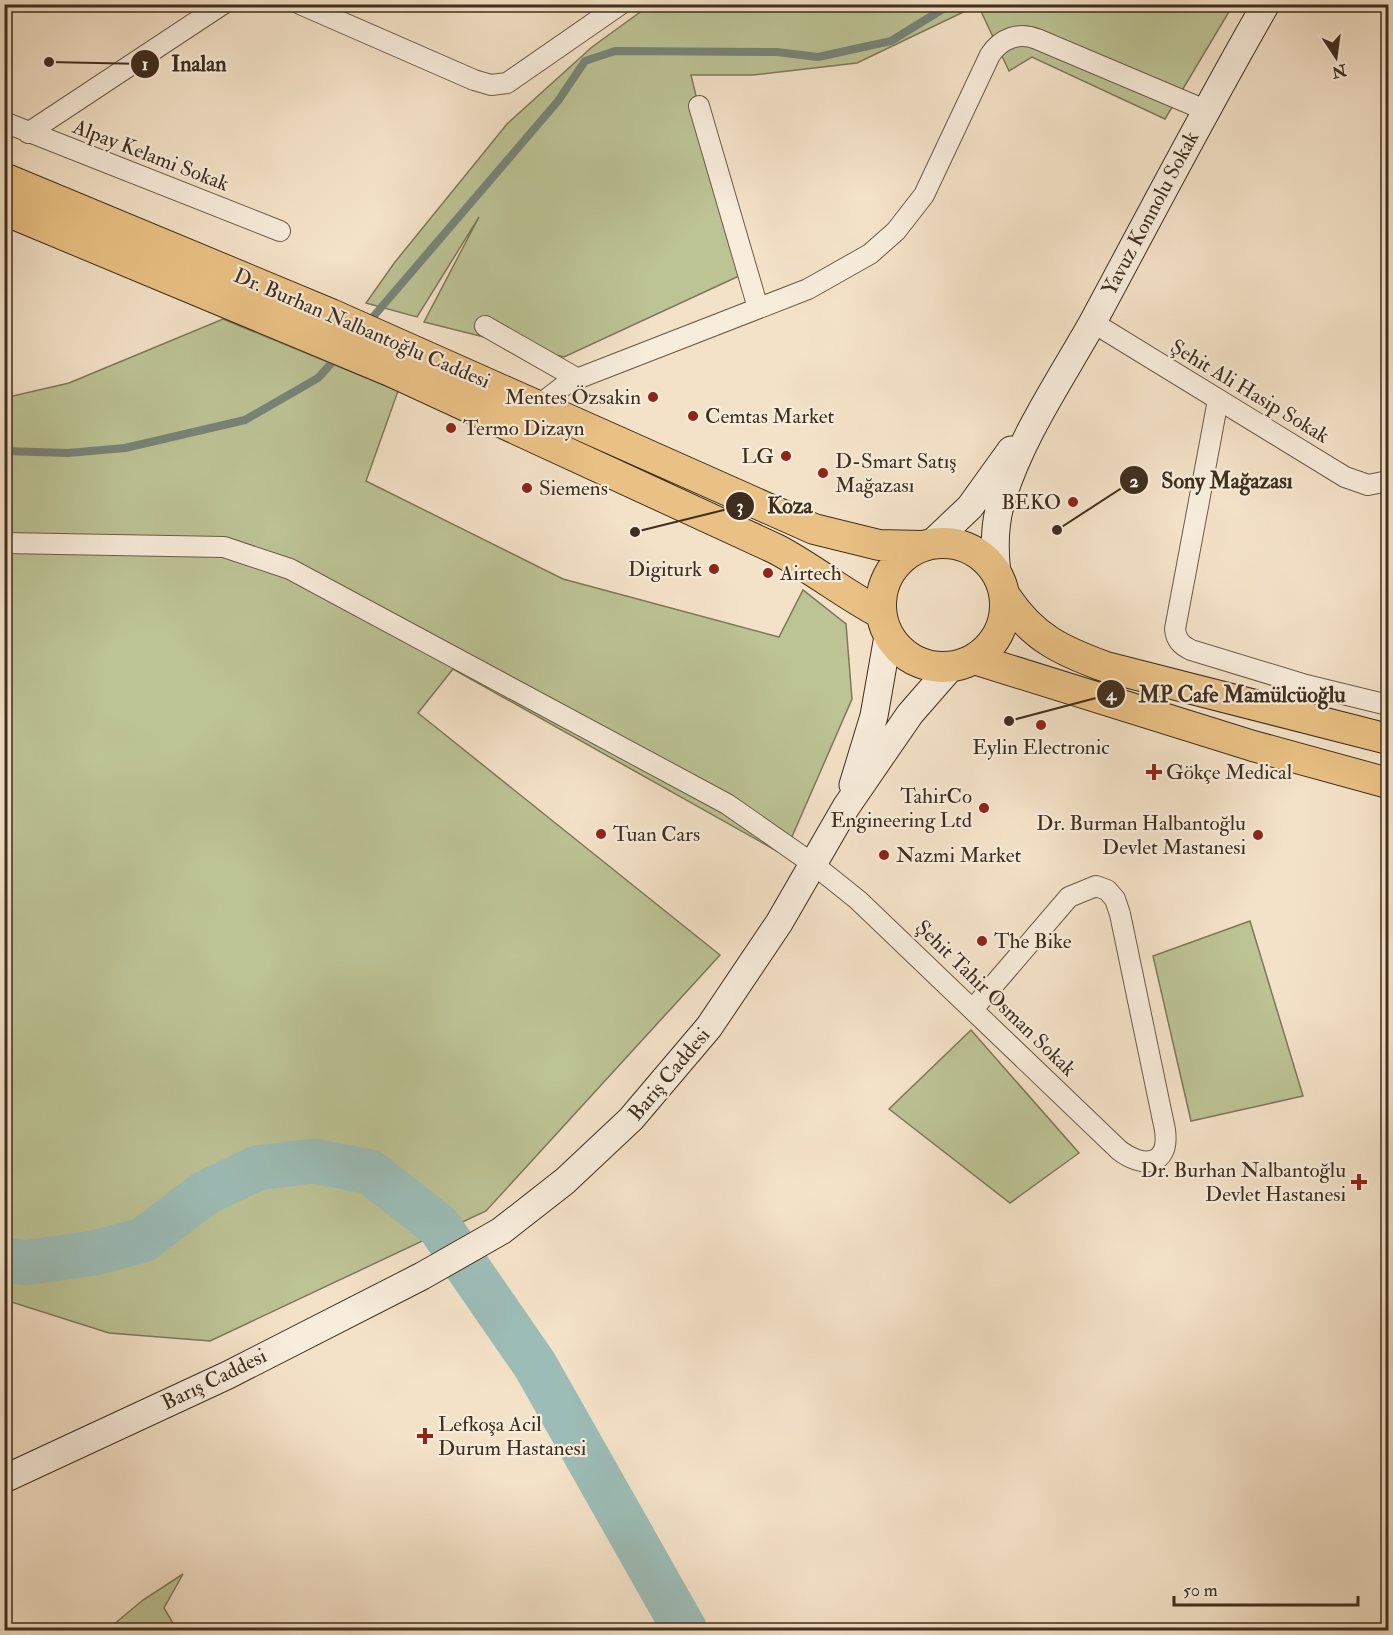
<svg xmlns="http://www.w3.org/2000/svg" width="1393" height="1635" font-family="'IM FELL Double Pica',serif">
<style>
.green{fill:#bcc395;stroke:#7e7859;stroke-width:1.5}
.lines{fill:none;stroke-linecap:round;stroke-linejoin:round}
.stream{stroke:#778479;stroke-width:8}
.river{stroke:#9cbdb7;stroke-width:45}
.street-casing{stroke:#6c5b48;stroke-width:22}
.secondary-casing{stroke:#3f2e1d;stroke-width:29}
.primary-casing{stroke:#3f2e1d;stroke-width:32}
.street{stroke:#f8ecdb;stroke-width:20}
.secondary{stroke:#f8ecdb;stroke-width:27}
.primary{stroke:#eac184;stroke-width:30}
.poi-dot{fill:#8f2418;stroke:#f8ecdb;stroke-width:2}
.labels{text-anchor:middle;stroke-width:4.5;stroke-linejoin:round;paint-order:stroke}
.street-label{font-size:21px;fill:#3f2e1d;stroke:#f8ecdb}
.poi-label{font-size:21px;fill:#3f2e1d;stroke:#f8ecdb;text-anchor:start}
.leader{fill:none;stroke:#3f2e1d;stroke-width:2}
.callout-dot{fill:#3f2e1d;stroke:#f8ecdb;stroke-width:2}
.mark-label{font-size:18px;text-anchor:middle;font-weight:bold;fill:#fff}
.callout-label{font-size:22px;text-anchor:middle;font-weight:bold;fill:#3f2e1d;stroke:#f8ecdb;stroke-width:4.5;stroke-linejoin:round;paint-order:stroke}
</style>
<rect width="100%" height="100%" fill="#f4e2c8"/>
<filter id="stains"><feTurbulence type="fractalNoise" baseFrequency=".00333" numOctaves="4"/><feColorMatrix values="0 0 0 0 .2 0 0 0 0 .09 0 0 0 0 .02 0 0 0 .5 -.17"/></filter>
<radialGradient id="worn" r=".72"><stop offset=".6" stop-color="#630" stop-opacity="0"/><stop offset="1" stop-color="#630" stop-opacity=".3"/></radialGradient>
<path class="green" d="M650,5H1233L1165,119L1032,57L1009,71L978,5L857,63L753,75H691L739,276L564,357L424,322L479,217L417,317L366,303L395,262L507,124L592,47Z
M223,319L398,391L366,481L563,579L779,637L803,590L846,624L852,699L784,855L453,669L418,713L720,955L486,1211L210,1341L109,1333L5,1300L4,398L69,383Z
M1250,921L1303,1096L1191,1121L1153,956Z
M971,1030L1079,1153L1010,1203L889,1109Z
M183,1574L164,1608L177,1630H107L143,1600Z"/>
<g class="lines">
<path class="stream" d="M367,324L558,101L585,61L615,51L777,52L818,57L891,41L951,4
M4,451L68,453L125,448L245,420L318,378L339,355"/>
<path class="river" d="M4,1259L24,1263L94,1253L143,1240L205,1193L257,1168L314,1161L370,1172L439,1226L535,1365L685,1630"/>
<defs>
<path id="street" d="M300,4L474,80L491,85L507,83L621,4
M699,106L758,308
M4,122L280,231
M28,133L223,4
M1092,322L1345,477L1368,485L1388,481
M485,326L578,379
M1218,400L1175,629C1176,640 1181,645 1191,650L1306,685L1388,705
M539,405L569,382L808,289L870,254L896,231L924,195L990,55C1001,38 1019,32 1037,39L1205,110
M4,543L224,547L290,569L727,804L813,864L858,900L1119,1150C1142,1168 1170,1167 1165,1130L1120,914L1115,899L1107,890L1096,886L1069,897L973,1009"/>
<path id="secondary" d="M932,543L970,507L1011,450
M997,574C994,549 994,526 1001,502C1021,436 1061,379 1094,320C1151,214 1206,108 1266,4
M853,785L874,716L888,636
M4,1479L228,1375L422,1276L501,1231L565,1181L631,1119L709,1027L779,923L846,807L910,714L951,667"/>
<path id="primary" d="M4,178L331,314L814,529L879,545L922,546
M4,210L390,371L776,549C812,568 844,594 880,613
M881 605a62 62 0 1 1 124 0a62 62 0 1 1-124 0Z
M1006,597C1033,638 1062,651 1106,667L1388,739
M974,659L1253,746L1388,783"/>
</defs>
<use href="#street" class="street-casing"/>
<use href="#secondary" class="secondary-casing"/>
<use href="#primary" class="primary-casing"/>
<use href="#street" class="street"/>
<use href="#secondary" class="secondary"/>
<use href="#primary" class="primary"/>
</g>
<g class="poi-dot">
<circle cx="653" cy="397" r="6"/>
<circle cx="693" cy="416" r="6"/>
<circle cx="451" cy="428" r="6"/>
<circle cx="786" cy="456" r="6"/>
<circle cx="823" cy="473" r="6"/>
<circle cx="527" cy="488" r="6"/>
<circle cx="1073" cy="502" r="6"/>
<circle cx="714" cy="569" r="6"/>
<circle cx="768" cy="573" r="6"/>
<circle cx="1041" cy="725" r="6"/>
<path d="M1151 763h6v6h6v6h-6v6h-6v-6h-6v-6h6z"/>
<circle cx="984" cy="808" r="6"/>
<circle cx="601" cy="834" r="6"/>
<circle cx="1258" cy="835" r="6"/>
<circle cx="884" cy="855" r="6"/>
<circle cx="982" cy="941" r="6"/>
<path d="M1356 1173h6v6h6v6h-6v6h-6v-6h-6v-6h6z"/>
<path d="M422 1427h6v6h6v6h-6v6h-6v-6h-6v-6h6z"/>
</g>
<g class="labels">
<g class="street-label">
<text transform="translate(151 155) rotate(21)" y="7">Alpay Kelami Sokak</text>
<text transform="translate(1150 213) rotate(-62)" y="7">Yavuz Konnolu Sokak</text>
<text transform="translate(362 328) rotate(23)" y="7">Dr. Burhan Nalbantoğlu Caddesi</text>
<text transform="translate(1250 391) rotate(31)" y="7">Şehit Ali Hasip Sokak</text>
<text transform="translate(996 998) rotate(44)" y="7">Şehit Tahir Osman Sokak</text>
<text transform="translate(669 1074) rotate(-50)" y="7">Bariş Caddesi</text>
<text transform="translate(214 1379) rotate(-26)" y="7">Barış Caddesi</text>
</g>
<g class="poi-label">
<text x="641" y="404" text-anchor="end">Mentes Özsakin</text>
<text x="705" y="423">Cemtas Market</text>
<text x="463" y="435">Termo Dizayn</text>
<text x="774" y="463" text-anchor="end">LG</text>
<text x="835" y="468">D-Smart Satış<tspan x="835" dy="24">Mağazası</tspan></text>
<text x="539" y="495">Siemens</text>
<text x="1061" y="509" text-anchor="end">BEKO</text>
<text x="702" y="576" text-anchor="end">Digiturk</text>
<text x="780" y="580">Airtech</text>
<text x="1041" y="754" text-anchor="middle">Eylin Electronic</text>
<text x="1166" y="779">Gökçe Medical</text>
<text x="972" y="803" text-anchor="end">TahirCo<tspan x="972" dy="24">Engineering Ltd</tspan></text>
<text x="1246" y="830" text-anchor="end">Dr. Burman Halbantoğlu<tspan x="1246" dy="24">Devlet Mastanesi</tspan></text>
<text x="613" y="841">Tuan Cars</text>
<text x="896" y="862">Nazmi Market</text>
<text x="994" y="948">The Bike</text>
<text x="1346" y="1177" text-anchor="end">Dr. Burhan Nalbantoğlu<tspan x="1346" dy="24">Devlet Hastanesi</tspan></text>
<text x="438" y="1431">Lefkoşa Acil<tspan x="438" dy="24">Durum Hastanesi</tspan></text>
</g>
</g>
<path class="leader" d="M49 62L145 64M1057 530L1134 480M635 532L740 506M1009 721L1111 694"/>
<g class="callout-dot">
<circle cx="49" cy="62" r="6"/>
<circle cx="1057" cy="530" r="6"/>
<circle cx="635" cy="532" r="6"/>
<circle cx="1009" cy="721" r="6"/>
<circle cx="145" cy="64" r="15"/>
<circle cx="1134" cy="480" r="15"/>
<circle cx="740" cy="506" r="15"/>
<circle cx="1111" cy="694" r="15"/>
</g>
<g class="mark-label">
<text x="145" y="70">1</text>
<text x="1134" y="487">2</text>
<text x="740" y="512">3</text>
<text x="1111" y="700">4</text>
</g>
<g class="callout-label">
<text x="199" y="71">Inalan</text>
<text x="1227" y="488">Sony Mağazası</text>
<text x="790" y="513">Koza</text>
<text x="1242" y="702">MP Cafe Mamülcüoğlu</text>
</g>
<rect width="1393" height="1635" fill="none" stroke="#f4e2c8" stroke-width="24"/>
<rect x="6" y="6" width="1381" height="1623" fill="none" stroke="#3f2e1d" stroke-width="3"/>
<rect x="12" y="12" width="1369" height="1611" fill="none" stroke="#3f2e1d" stroke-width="1.5"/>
<g transform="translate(1336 57) rotate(167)" stroke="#f8ecdb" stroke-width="4.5" paint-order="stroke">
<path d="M0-4.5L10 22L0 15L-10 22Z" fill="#3f2e1d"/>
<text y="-9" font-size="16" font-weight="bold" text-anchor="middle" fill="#3f2e1d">N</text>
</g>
<path d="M1174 1596v9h184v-9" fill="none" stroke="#3f2e1d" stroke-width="3"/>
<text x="1183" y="1596" font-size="18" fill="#3f2e1d" stroke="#f8ecdb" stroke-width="4.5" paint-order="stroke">50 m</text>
<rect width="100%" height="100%" filter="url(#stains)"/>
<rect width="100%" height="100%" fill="url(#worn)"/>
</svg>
